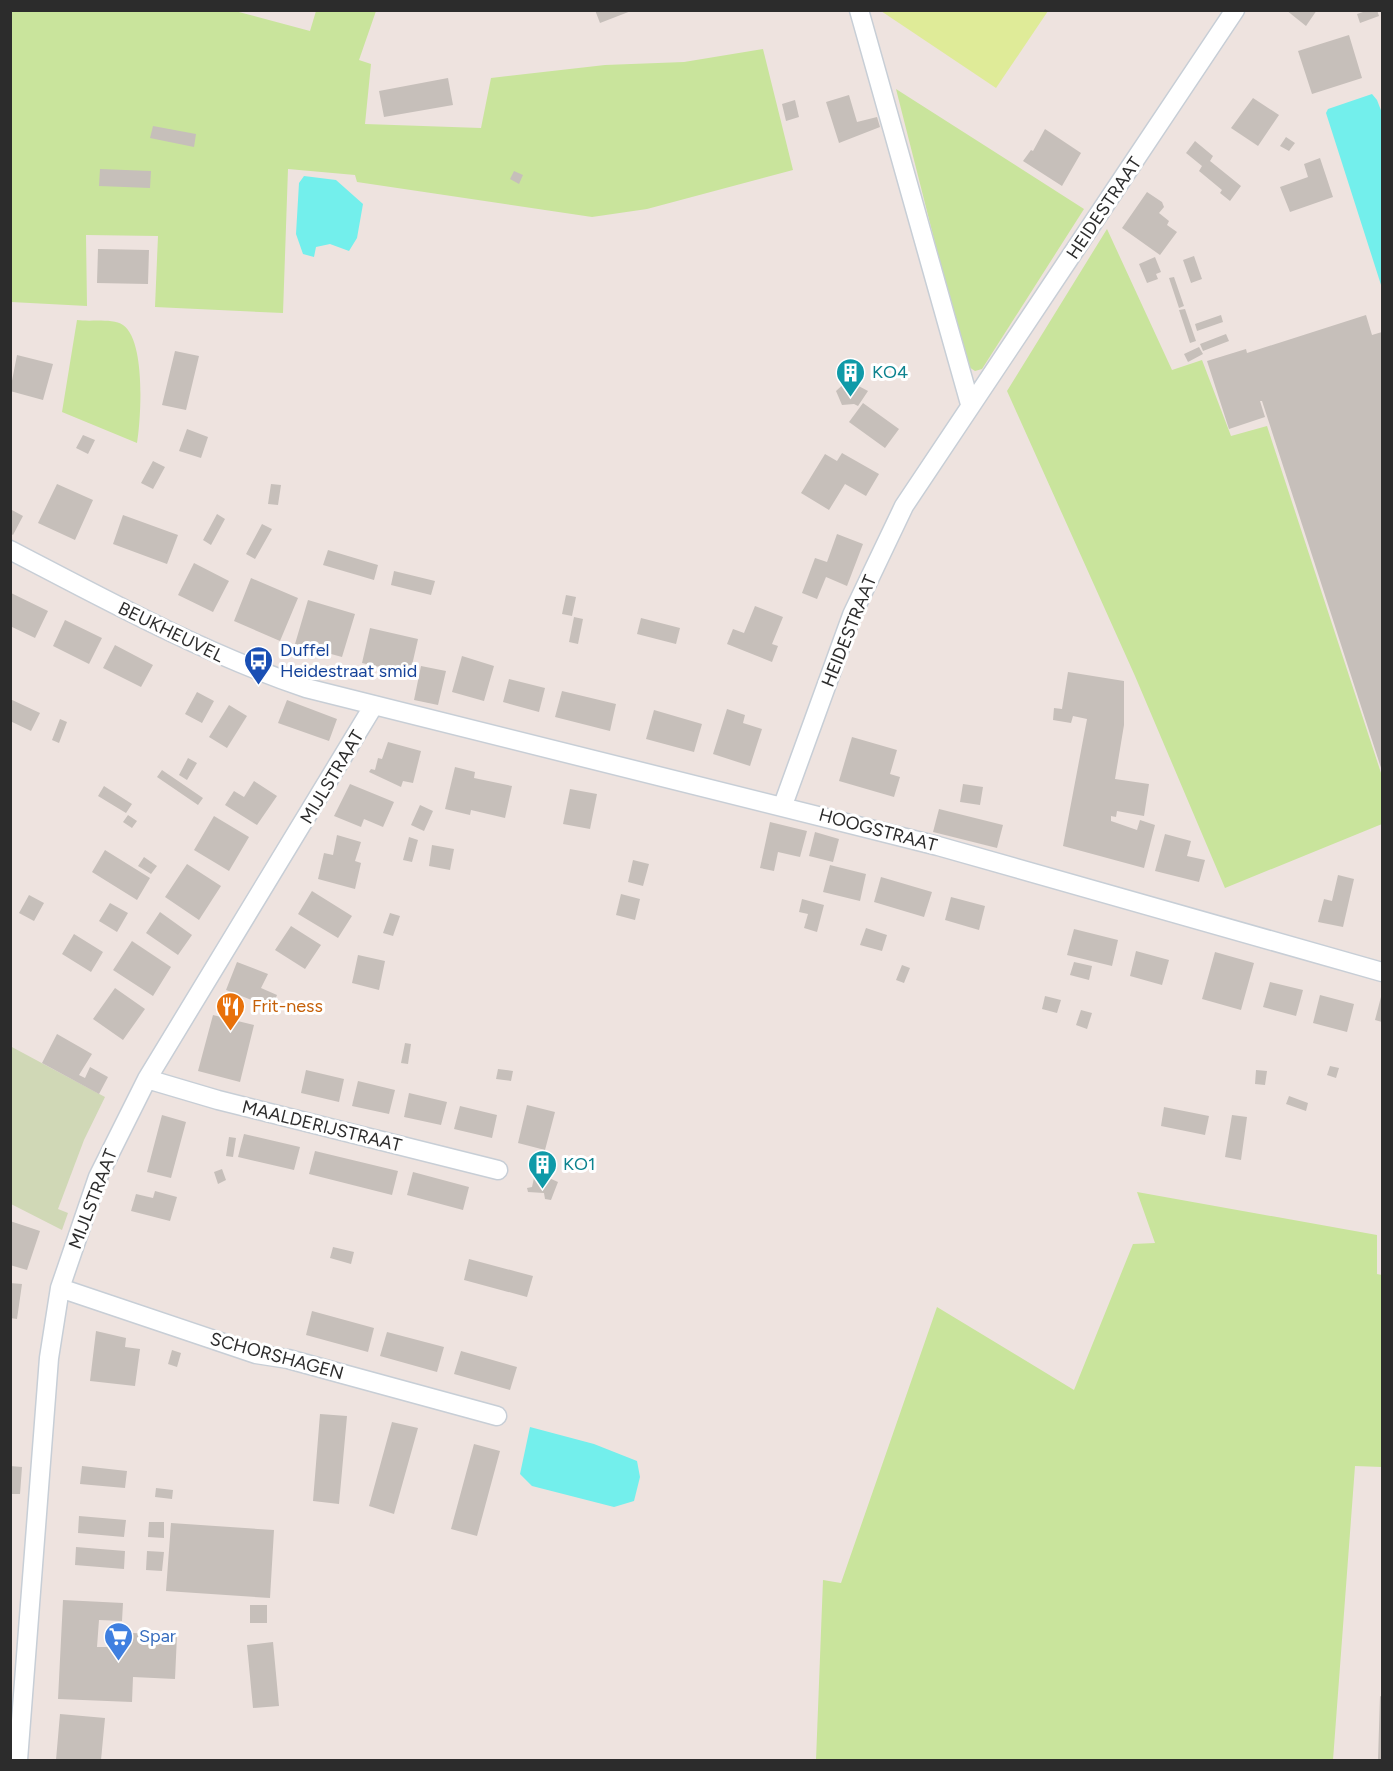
<svg xmlns="http://www.w3.org/2000/svg" width="1393" height="1771" font-family="Figtree,sans-serif">
<style>
.green{fill:#c9e49c}
.cemetery{fill:#d0d8b6}
.pitch{fill:#dfeb98}
.water{fill:#73efec}
.building{fill:#c6bfba}
.lines{fill:none;stroke-linecap:round;stroke-linejoin:round}
.minor-casing{stroke:#c7ced6;stroke-width:21}
.minor{stroke:#fff;stroke-width:18}
.labels{text-anchor:middle;stroke-width:6;stroke-linejoin:round;paint-order:stroke}
.street-label{font-size:18px;fill:#2c2c2c;stroke:#fff}
.culture-label{font-size:18px;fill:#0d838f;stroke:#fff;text-anchor:start}
.transit-label{font-size:18px;fill:#164399;stroke:#fff;text-anchor:start}
.food-label{font-size:18px;fill:#c56008;stroke:#fff;text-anchor:start}
.shop-label{font-size:18px;fill:#366cbe;stroke:#fff;text-anchor:start}
</style>
<rect width="100%" height="100%" fill="#eee3df"/>
<path class="green" d="M10,11H235L310,31L316,11H376L359,60L371,64L365,124L481,128L491,78L605,65L684,62L763,49L793,170L647,209L592,217L357,182L355,175L288,169L283,313L155,307L158,236L86,235L87,306L11,302Z
M896,89L1084,209L982,369L975,371L966,365Z
M1107,229L1172,370L1202,360L1231,436L1267,426L1382,776V824L1225,888L1135,676L1007,391Z
M77,320C90,322 112,318 123,325C146,341 141,419 137,443L62,412Z
M1137,1192L1377,1235V1274L1382,1275V1467L1355,1466L1333,1760H816L823,1580L841,1583L937,1307L1074,1390L1133,1244L1155,1243Z"/>
<path class="cemetery" d="M10,1046L105,1097L84,1140L58,1209L68,1213L62,1230L11,1204Z"/>
<path class="pitch" d="M881,11H1048L996,88Z"/>
<path class="water" d="M1372,94L1377,100L1382,113V288L1326,113L1328,109Z
M304,176L336,180L363,204L357,238L349,251L330,244L316,247L314,257L303,254L296,234L299,183Z
M530,1427L594,1444L637,1461L640,1477L634,1501L614,1507L532,1486L520,1474Z"/>
<path class="building" d="M595,10H631V11L600,23Z
M1286,10H1317L1306,26Z
M1369,10H1377L1379,16L1360,23L1357,14Z
M1349,35L1362,78L1312,94L1298,51Z
M448,78L453,105L384,117L379,91Z
M849,95L857,122L877,117L880,127L839,143L826,102Z
M1253,98L1279,115L1258,146L1231,128Z
M795,100L799,117L786,121L782,104Z
M153,126L196,134L194,147L150,138Z
M1045,129L1081,153L1062,186L1023,161L1031,150L1033,151Z
M1286,137L1295,143L1289,151L1280,146Z
M1195,141L1213,156L1210,161L1241,186L1230,201L1220,193L1222,190L1199,171L1202,166L1186,153Z
M1320,158L1333,197L1290,212L1280,187L1308,177L1304,164Z
M100,169L151,171L150,188L99,186Z
M514,171L523,175L519,184L510,179Z
M1147,192L1162,202L1164,207L1159,213L1169,221L1167,225L1177,232L1160,255L1122,228Z
M98,249L149,250L148,284L97,283Z
M1194,256L1202,279L1191,283L1183,260Z
M1155,257L1161,272L1156,274L1158,279L1147,283L1139,264Z
M1174,277L1184,306L1179,308L1169,278Z
M1185,309L1196,341L1190,343L1179,310Z
M1221,315L1223,322L1197,331L1195,324Z
M1366,315L1372,335L1382,332V771L1262,401H1260L1265,417L1229,429L1207,361L1246,349L1247,353Z
M1226,334L1229,341L1203,351L1200,344Z
M1199,347L1203,354L1188,362L1184,354Z
M175,351L199,356L186,410L162,405Z
M17,355L53,364L43,400L10,391Z
M847,381L850,387L853,383L868,391L858,406L854,404L842,405L836,391Z
M863,403L899,429L885,448L849,422Z
M187,429L208,437L201,458L179,451Z
M83,435L95,440L88,454L76,448Z
M842,453L879,474L866,496L845,484L829,510L801,493L825,454L837,461Z
M153,461L165,467L153,489L141,483Z
M57,484L93,500L75,540L38,523Z
M271,484L281,485L278,505L268,504Z
M10,509L23,516L13,535L10,533Z
M217,514L225,519L211,545L203,540Z
M123,515L178,535L167,564L113,544Z
M262,524L272,529L255,559L246,554Z
M837,534L863,544L847,586L826,577L817,599L802,593L815,558L827,562Z
M328,550L378,565L374,580L323,565Z
M194,563L229,581L213,612L178,595Z
M394,571L435,581L431,595L391,585Z
M251,578L298,598L280,641L234,621Z
M11,593L48,611L35,638L10,626Z
M566,595L576,597L572,616L562,614Z
M308,600L355,614L342,657L295,644Z
M755,606L783,617L772,644L778,646L772,662L727,644L733,629L744,633Z
M574,617L583,619L578,644L569,642Z
M641,618L680,628L676,644L637,634Z
M65,620L102,638L89,664L53,646Z
M370,628L418,639L410,674L362,663Z
M115,645L153,665L141,687L103,668Z
M462,656L494,666L484,701L452,692Z
M421,666L446,671L438,705L414,700Z
M1068,672L1124,681V725L1115,779L1149,784L1144,816L1117,811L1116,817L1111,816V821L1137,830L1140,820L1155,825L1144,868L1063,846L1087,719L1073,716L1071,723L1053,720L1054,708L1062,709Z
M509,679L545,688L539,712L503,702Z
M562,691L616,704L610,731L555,717Z
M197,692L214,701L202,723L185,714Z
M10,699L40,713L31,731L10,721Z
M287,700L337,719L329,741L278,723Z
M229,705L247,716L227,748L209,737Z
M727,709L745,715L743,723L762,729L750,766L713,754Z
M654,710L702,724L694,752L646,739Z
M60,719L67,722L59,743L52,740Z
M852,737L897,750L890,774L900,777L894,797L839,781Z
M388,742L421,751L413,783L403,781L401,787L369,772L371,769L375,770L378,758L382,759Z
M188,758L197,763L187,780L179,775Z
M455,767L475,772L474,778L512,786L505,818L471,810L470,815L445,809Z
M162,770L203,798L198,805L157,777Z
M254,781L277,796L257,825L225,805L234,791L244,797Z
M350,784L394,802L383,827L364,819L361,827L334,816Z
M963,784L983,787L980,805L960,802Z
M104,786L132,804L126,813L98,796Z
M570,789L597,794L590,829L563,824Z
M420,805L433,811L424,831L411,825Z
M939,809L1003,825L997,848L933,832Z
M128,815L137,821L132,828L123,822Z
M214,816L249,837L229,871L194,850Z
M770,822L807,831L800,857L778,852L774,871L760,868Z
M815,832L839,839L833,862L809,856Z
M1165,834L1191,841L1187,856L1205,860L1199,882L1155,871Z
M337,835L361,842L355,861L361,863L355,889L318,879L324,853L333,855Z
M409,837L418,840L412,862L403,860Z
M432,845L454,849L450,870L429,866Z
M105,850L150,878L137,900L92,872Z
M144,857L157,866L151,874L138,866Z
M633,860L649,864L643,886L628,882Z
M187,864L221,886L199,920L165,897Z
M830,865L866,874L860,901L823,892Z
M1338,875L1354,879L1343,927L1318,922L1324,899L1332,901Z
M881,877L932,892L924,917L874,902Z
M312,891L352,916L338,938L298,914Z
M621,894L640,899L635,920L616,915Z
M29,895L44,903L34,921L19,913Z
M951,897L985,906L979,930L945,920Z
M802,899L824,905L817,932L804,928L808,914L799,912Z
M110,903L128,913L117,932L99,921Z
M160,912L192,935L178,955L146,933Z
M390,913L400,916L393,936L383,933Z
M291,926L321,945L305,969L275,950Z
M866,928L887,935L882,951L860,945Z
M1074,929L1118,940L1112,966L1067,955Z
M74,934L103,952L91,972L62,954Z
M132,941L171,967L153,996L113,970Z
M1136,951L1169,960L1162,985L1130,976Z
M1215,952L1254,963L1241,1010L1202,999Z
M358,955L385,961L379,990L352,983Z
M237,962L268,974L261,988L277,995L272,1008L226,990Z
M1074,962L1092,966L1089,980L1070,975Z
M902,965L910,968L904,983L896,980Z
M1270,982L1303,990L1296,1016L1263,1007Z
M115,988L145,1009L123,1040L93,1019Z
M1382,993V1022L1375,1020Z
M1320,995L1354,1004L1347,1032L1313,1023Z
M1045,996L1061,1000L1057,1013L1042,1009Z
M1081,1010L1092,1013L1087,1029L1076,1025Z
M213,1015L254,1025L240,1082L198,1071Z
M57,1034L92,1054L79,1075L85,1078L90,1067L108,1077L99,1094L42,1063Z
M405,1043L411,1044L408,1064L401,1063Z
M1330,1066L1339,1068L1336,1078L1327,1075Z
M498,1069L513,1071L511,1081L496,1079Z
M306,1070L344,1079L339,1102L301,1093Z
M1256,1070L1267,1071L1265,1085L1255,1084Z
M358,1081L395,1090L389,1114L352,1106Z
M409,1093L447,1102L441,1125L404,1117Z
M1289,1096L1308,1103L1306,1111L1286,1104Z
M527,1105L555,1112L545,1150L518,1143Z
M460,1106L497,1115L492,1138L454,1129Z
M1164,1107L1209,1116L1205,1135L1161,1126Z
M162,1115L186,1122L171,1178L147,1172Z
M1232,1115L1247,1117L1241,1160L1225,1157Z
M244,1134L300,1147L294,1170L238,1157Z
M229,1137L236,1138L233,1157L226,1156Z
M315,1151L398,1171L392,1195L309,1174Z
M222,1169L226,1180L218,1184L214,1172Z
M413,1172L469,1187L463,1210L407,1195Z
M534,1178H549L558,1182L551,1200L545,1199L544,1193L528,1192L527,1188L532,1187Z
M155,1191L177,1197L170,1221L131,1211L136,1194L153,1198Z
M10,1221L40,1231L27,1270L10,1265Z
M333,1247L354,1252L351,1264L330,1258Z
M469,1259L533,1276L527,1297L464,1280Z
M10,1283L22,1284L17,1319L10,1318Z
M312,1311L374,1328L368,1352L306,1335Z
M96,1331L126,1338L125,1347L140,1349L135,1386L90,1381Z
M387,1332L444,1347L437,1372L380,1356Z
M172,1350L181,1353L177,1367L168,1364Z
M461,1351L517,1367L510,1390L454,1374Z
M320,1414L347,1416L339,1504L313,1501Z
M392,1422L418,1428L394,1514L369,1506Z
M474,1444L500,1451L477,1536L451,1529Z
M10,1466L22,1467L20,1494H10Z
M82,1466L127,1471L125,1488L80,1484Z
M156,1488L173,1490L172,1499L155,1497Z
M79,1516L126,1520L124,1537L78,1533Z
M149,1522H164V1538L148,1537Z
M171,1523L274,1530L270,1598L166,1591Z
M76,1547L125,1551L124,1569L75,1565Z
M147,1551L164,1552L162,1571L146,1570Z
M63,1600L123,1603L122,1621L99,1620L97,1647H110L111,1632L177,1635L175,1679L133,1677L132,1702L58,1699Z
M250,1605H267V1623H250Z
M273,1642L279,1706L253,1708L247,1645Z
M1380,1696L1382,1697V1760H1378Z
M60,1714L105,1718L101,1760H56Z"/>
<g class="lines">
<defs>
<path id="minor" d="M859,10L970,404
M10,550C108,601 203,653 306,688L938,846L1382,972
M783,805L852,615L904,506L1235,10
M147,1079L218,1100L498,1170
M60,1288L256,1354L288,1359L497,1416
M18,1760L49,1358L60,1288L98,1177L147,1079L374,705"/>
</defs>
<use href="#minor" class="minor-casing"/>
<use href="#minor" class="minor"/>
</g>
<defs>
<symbol id="building-pin" viewBox="-11 -11 22 30"><path d="M0 17L-7.5 6A9.5 9.5 0 1 1 7.5 6Z" fill="#0f9aa8" stroke="#fff"/><path d="M-4-6H4V6H1V3H-1V6H-4ZM-2.5-4.3h1.7v1.8h-1.7ZM.8-4.3h1.7v1.8H.8ZM-2.5-1h1.7V.8h-1.7ZM.8-1h1.7V.8H.8Z" fill="#fff"/></symbol>
<symbol id="bus-pin" viewBox="-11 -11 22 30"><path d="M0 17L-7.5 6A9.5 9.5 0 1 1 7.5 6Z" fill="#1a4fb4" stroke="#fff"/><path d="M-5-6H5V4H4V6H2V4H-2V6H-4V4H-5ZM-3.5-4V0h7V-4ZM-3.5 1.2v1.5H-2V1.2ZM2 1.2v1.5H3.5V1.2Z" fill="#fff"/></symbol>
<symbol id="restaurant-pin" viewBox="-11 -11 22 30"><path d="M0 17L-7.5 6A9.5 9.5 0 1 1 7.5 6Z" fill="#e8710a" stroke="#fff"/><path d="M-5-6h1v4h1v-4h1v4h1v-4h1v5L-1.5 .5V6h-2V.5L-5-1ZM5-6V6H3V1.5H1.5Q1.5-4 5-6Z" fill="#fff"/></symbol>
<symbol id="supermarket-pin" viewBox="-11 -11 22 30"><path d="M0 17L-7.5 6A9.5 9.5 0 1 1 7.5 6Z" fill="#3f7fe0" stroke="#fff"/><path d="M-6-5.5h2.5l.6 2H6L4.5 2H-2.5L-4.4-4H-6ZM-1.5 3.2a1.3 1.3 0 1 0 .1 0ZM3 3.2a1.3 1.3 0 1 0 .1 0Z" fill="#fff"/></symbol>
</defs>
<g fill-rule="evenodd">
<use href="#building-pin" x="834" y="356" width="33" height="45"/>
<use href="#bus-pin" x="242" y="644" width="33" height="45"/>
<use href="#restaurant-pin" x="214" y="990" width="33" height="45"/>
<use href="#building-pin" x="526" y="1148" width="33" height="45"/>
<use href="#supermarket-pin" x="102" y="1620" width="33" height="45"/>
</g>
<g class="labels">
<g class="street-label">
<text transform="translate(1104 208) rotate(-56)" y="6">HEIDESTRAAT</text>
<text transform="translate(849 631) rotate(-68)" y="6">HEIDESTRAAT</text>
<text transform="translate(171 632) rotate(26)" y="6">BEUKHEUVEL</text>
<text transform="translate(332 777) rotate(-59)" y="6">MIJLSTRAAT</text>
<text transform="translate(878 830) rotate(15)" y="6">HOOGSTRAAT</text>
<text transform="translate(322 1126) rotate(14)" y="6">MAALDERIJSTRAAT</text>
<text transform="translate(93 1199) rotate(-69)" y="6">MIJLSTRAAT</text>
<text transform="translate(277 1356) rotate(15)" y="6">SCHORSHAGEN</text>
</g>
<g class="culture-label">
<text x="872" y="378">KO4</text>
<text x="563" y="1170">KO1</text>
</g>
<g class="transit-label">
<text x="280" y="656">Duffel<tspan x="280" dy="21">Heidestraat smid</tspan></text>
</g>
<g class="food-label">
<text x="252" y="1012">Frit-ness</text>
</g>
<g class="shop-label">
<text x="139" y="1642">Spar</text>
</g>
</g>
<rect width="1393" height="1771" fill="none" stroke="#2c2c2c" stroke-width="24"/>
</svg>
